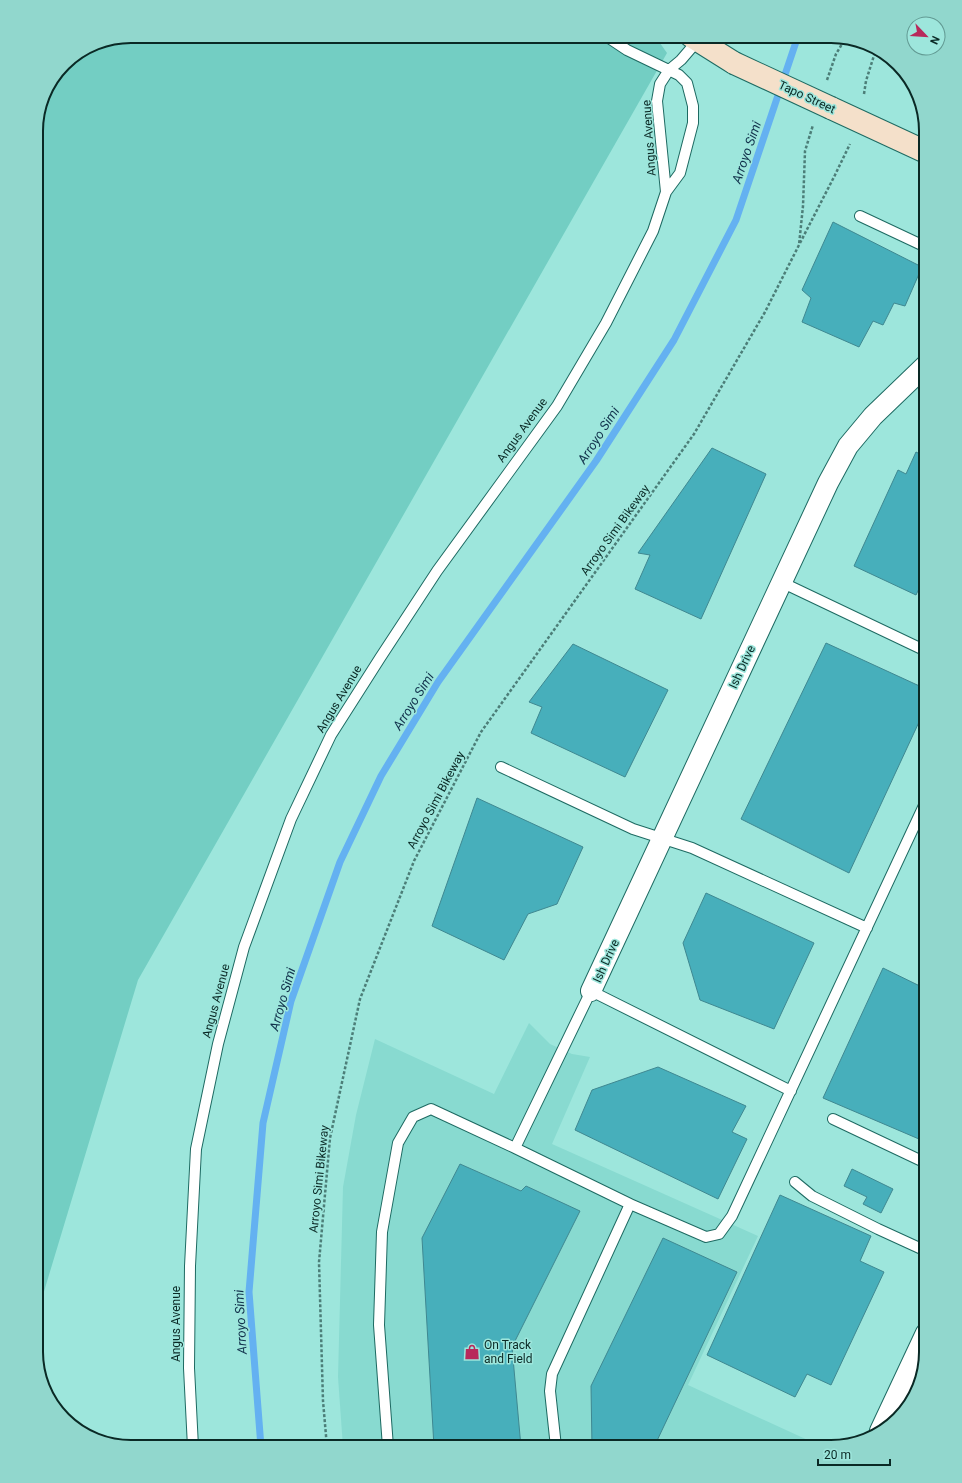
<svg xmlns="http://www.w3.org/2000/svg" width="962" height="1483" font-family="Roboto,sans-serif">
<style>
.built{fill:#88dad0}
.green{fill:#73cec3}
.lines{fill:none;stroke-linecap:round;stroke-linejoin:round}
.stream{stroke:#64b1f1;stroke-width:7}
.building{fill:#47afbb;stroke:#3f8891}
.lane-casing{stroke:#1e6a62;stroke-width:12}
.street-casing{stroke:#1e6a62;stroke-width:22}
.secondary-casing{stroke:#1e6a62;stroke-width:24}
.path{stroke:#4c7e78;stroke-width:2.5;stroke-dasharray:3 2;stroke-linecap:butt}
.lane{stroke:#fff;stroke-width:10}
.street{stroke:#fff;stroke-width:20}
.secondary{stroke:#f4e0ca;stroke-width:22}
.secondary-bridge-casing{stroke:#1e6a62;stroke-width:24;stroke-linecap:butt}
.secondary-bridge{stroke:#f4e0ca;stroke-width:22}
.labels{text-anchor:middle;stroke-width:3;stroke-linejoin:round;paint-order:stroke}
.street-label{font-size:12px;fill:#0a2925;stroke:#9de6dc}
.poi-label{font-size:12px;fill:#0a2925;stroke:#9de6dc;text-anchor:start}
.water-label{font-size:13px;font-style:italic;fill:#12324c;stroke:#9de6dc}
.rim{fill:none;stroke:#0a2925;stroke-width:2}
</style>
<rect width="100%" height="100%" fill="#9de6dc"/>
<path class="built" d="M529,1023L550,1044L572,1054L590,1057L552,1144L758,1236L688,1385L823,1447H343L338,1377L343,1187L356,1115L375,1039L494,1094Z"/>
<path class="green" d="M131,36H655L667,53L138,980L36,1318V125L43,94L64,64L95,43Z"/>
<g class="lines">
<path class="stream" d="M261,1447L249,1292L263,1123L291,1001L340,862L381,776L438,682L596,461L674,340L736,220L798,36"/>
</g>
<path class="building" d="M833,222L922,267L905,306L894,303L883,325L873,321L859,347L802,322L811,298L802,290Z
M712,448L766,474L701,619L635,589L650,555L638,553Z
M916,452L926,457V574L916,595L854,566L898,470L906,474Z
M826,643L926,689V707L849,873L741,819Z
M573,644L668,690L625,777L531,733L542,707L529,702Z
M477,798L583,847L557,904L528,914L504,960L432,926Z
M706,893L814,943L774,1029L700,1000L683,943Z
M883,968L926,989V1142L823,1098Z
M658,1067L746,1106L732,1132L747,1139L718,1199L575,1130L592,1090Z
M460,1164L521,1191L526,1186L580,1211L512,1347L521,1447H434L422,1238Z
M852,1169L893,1189L881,1213L863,1204L867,1197L844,1186Z
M780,1195L871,1236L860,1261L884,1272L831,1385L807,1374L795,1397L707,1355Z
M663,1238L737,1272L654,1447H592L591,1386Z"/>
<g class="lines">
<defs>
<path id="lane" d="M606,36L627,50L679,75L687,83L693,106V123L680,173L666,192
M860,216L926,247
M781,582L926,651
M501,767L633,829L692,848L867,928
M833,1119L926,1163
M515,1148L630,1204L552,1374L550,1391L556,1447
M795,1182L812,1196L878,1229L926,1251
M630,1204L706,1237L719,1234L732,1216L926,801
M193,1447L189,1368L190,1266L196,1149L218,1044L244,947L291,819L331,735L380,658L437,571L557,406L606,323L653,231L666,192L657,101L660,84L669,70L681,60L699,39
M388,1447L379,1325L382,1232L398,1143L413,1117L431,1109L515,1148L591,991L791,1091"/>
<path id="street" d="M591,991L828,483L848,446L873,416L926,365
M880,1431L926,1333"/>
<path id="secondary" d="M691,36L734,63
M831,108L926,152"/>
</defs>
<use href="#lane" class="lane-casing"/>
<use href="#street" class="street-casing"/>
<use href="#secondary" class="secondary-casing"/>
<path class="path" d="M827,80L836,54L845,39
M864,94L866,81L876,49
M800,243L835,175L850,144
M327,1447L323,1401L319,1262L330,1138L360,999L414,861L481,732L694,434L765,312L799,245L803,206L805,151L813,125"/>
<use href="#lane" class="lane"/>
<use href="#street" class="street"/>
<use href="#secondary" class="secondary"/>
<defs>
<path id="secondary-bridge" d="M734,63L831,108"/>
</defs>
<use href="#secondary-bridge" class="secondary-bridge-casing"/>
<use href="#secondary-bridge" class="secondary-bridge"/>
</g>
<defs>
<symbol id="shop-bare" viewBox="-9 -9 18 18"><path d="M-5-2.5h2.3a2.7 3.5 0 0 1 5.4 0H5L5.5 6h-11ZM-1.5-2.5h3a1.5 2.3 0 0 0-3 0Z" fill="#b8295b" stroke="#9de6dc" stroke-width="2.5" paint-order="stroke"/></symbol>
</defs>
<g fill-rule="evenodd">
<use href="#shop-bare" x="461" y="1341" width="22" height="22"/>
</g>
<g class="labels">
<g class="street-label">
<text transform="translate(807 97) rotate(25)" y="4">Tapo Street</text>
<text transform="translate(649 138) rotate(-94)" y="4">Angus Avenue</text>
<text transform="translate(522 430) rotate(-54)" y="4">Angus Avenue</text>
<text transform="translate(615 530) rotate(-54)" y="4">Arroyo Simi Bikeway</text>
<text transform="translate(742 667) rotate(-65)" y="4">Ish Drive</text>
<text transform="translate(339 699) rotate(-59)" y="4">Angus Avenue</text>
<text transform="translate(436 800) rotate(-62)" y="4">Arroyo Simi Bikeway</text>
<text transform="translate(606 961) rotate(-65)" y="4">Ish Drive</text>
<text transform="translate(216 1001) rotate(-75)" y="4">Angus Avenue</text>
<text transform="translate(319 1179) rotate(-84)" y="4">Arroyo Simi Bikeway</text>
<text transform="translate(176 1324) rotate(-90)" y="4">Angus Avenue</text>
</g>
<g class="poi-label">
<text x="484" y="1349">On Track<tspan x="484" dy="14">and Field</tspan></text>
</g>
<g class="water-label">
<text transform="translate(746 152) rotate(-71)" y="5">Arroyo Simi</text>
<text transform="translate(598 435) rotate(-57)" y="5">Arroyo Simi</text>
<text transform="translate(413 701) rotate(-58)" y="5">Arroyo Simi</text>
<text transform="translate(282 999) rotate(-74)" y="5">Arroyo Simi</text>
<text transform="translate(240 1322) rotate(-93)" y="5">Arroyo Simi</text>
</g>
</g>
<path d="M0 0H962V1483H0ZM131 43H831A88 88 0 0 1 919 131V1352A88 88 0 0 1 831 1440H131A88 88 0 0 1 43 1352V131A88 88 0 0 1 131 43Z" fill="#91d7cd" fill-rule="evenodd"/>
<path class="rim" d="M131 43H831A88 88 0 0 1 919 131V1352A88 88 0 0 1 831 1440H131A88 88 0 0 1 43 1352V131A88 88 0 0 1 131 43Z"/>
<g transform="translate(926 36) rotate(115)"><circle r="19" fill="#9de6dc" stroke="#629a93"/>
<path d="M0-3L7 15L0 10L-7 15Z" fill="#b8295b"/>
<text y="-6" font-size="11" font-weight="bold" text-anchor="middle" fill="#0a2925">N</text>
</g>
<path d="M818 1459v6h72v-6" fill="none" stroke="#0a2925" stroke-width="2"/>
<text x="824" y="1459" font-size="12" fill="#0a2925" stroke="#9de6dc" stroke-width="3" paint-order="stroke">20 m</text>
</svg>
